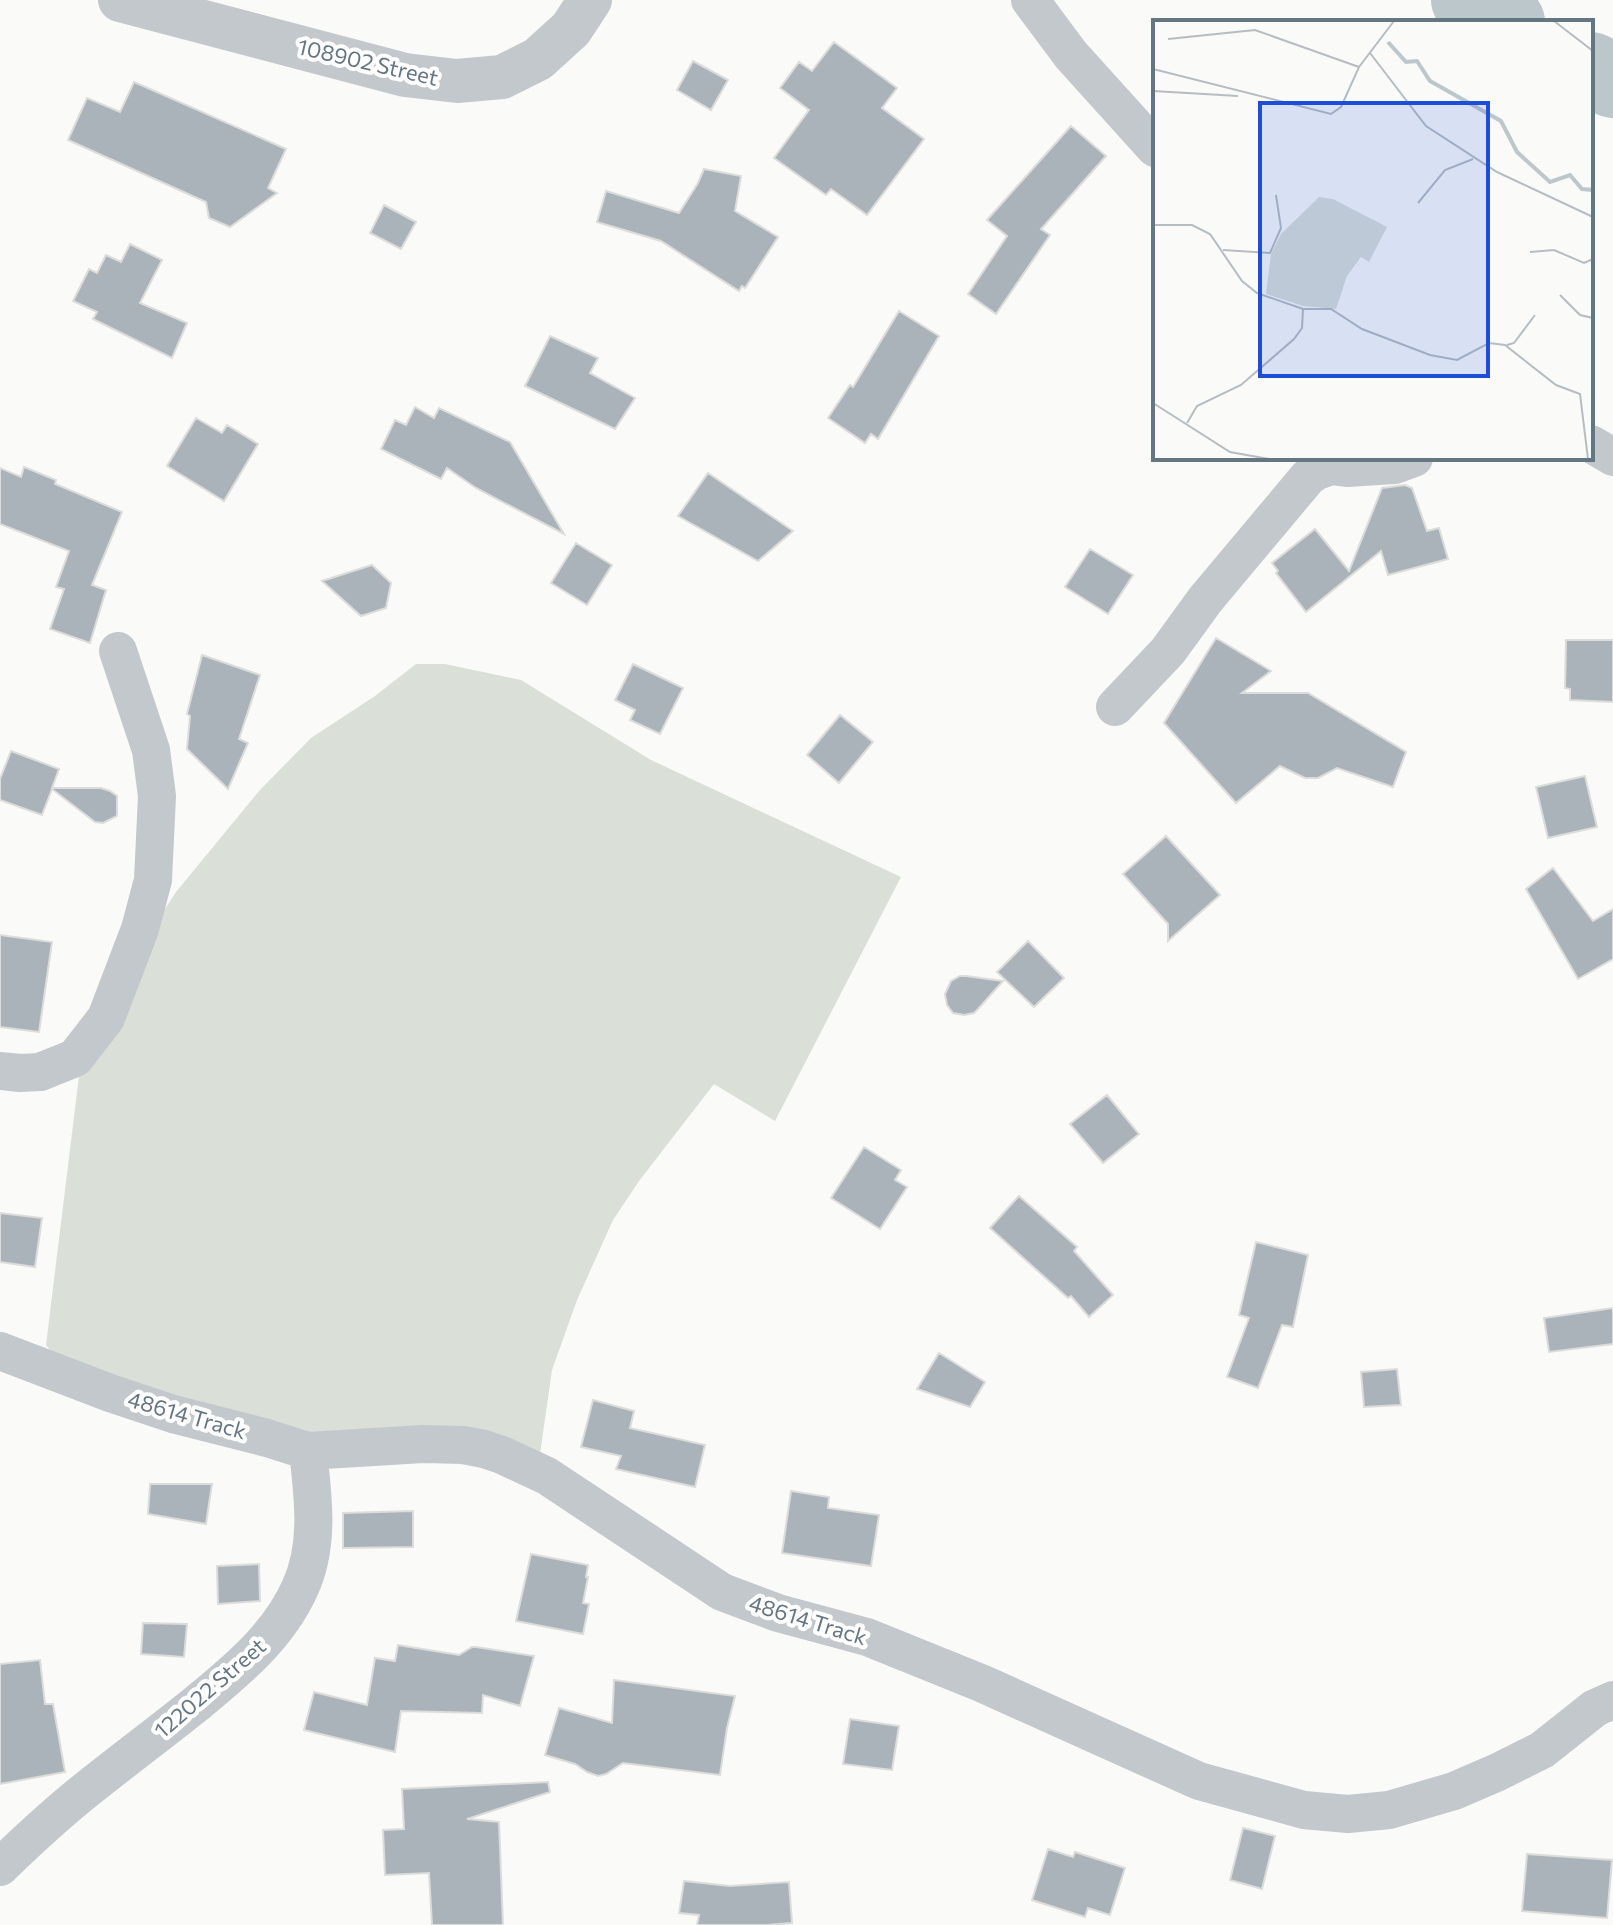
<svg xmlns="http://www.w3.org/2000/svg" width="1613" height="1925" font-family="Commissioner,sans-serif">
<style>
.green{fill:#dadfd7}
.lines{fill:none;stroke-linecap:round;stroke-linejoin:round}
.river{stroke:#bbc7cb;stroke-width:74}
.building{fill:#aab3b9;stroke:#dcdcda;stroke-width:2}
.minor{stroke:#c3c8cc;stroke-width:38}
.tertiary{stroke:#c3c8cc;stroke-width:44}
.labels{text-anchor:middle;stroke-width:8;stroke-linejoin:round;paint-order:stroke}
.street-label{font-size:22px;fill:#657683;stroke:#fff}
.inset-river{fill:none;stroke:#bbc7cb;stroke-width:4}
.inset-road{fill:none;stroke:#b5bdc2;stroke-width:2}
.view{fill:#1d4ed8;fill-opacity:0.15;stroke:#1d4ed8;stroke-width:4}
.inset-edge{fill:none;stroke:#657683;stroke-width:4}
</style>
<rect width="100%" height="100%" fill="#fafaf8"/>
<path class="green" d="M416,664H445L521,680L651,760L901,877L775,1121L714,1084L639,1181L613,1220L577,1300L552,1370L540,1454L310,1432L103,1379L59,1361L46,1345L80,1068L154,926L176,892L260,790L311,738L375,696Z"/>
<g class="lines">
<path class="river" d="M1468,0L1508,22
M1591,69L1613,81"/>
</g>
<path class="building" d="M834,42L897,88L882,108L924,139L867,215L831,189L826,195L774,158L809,110L780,88L799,62L812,71Z
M693,61L728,80L711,110L677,90Z
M134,82L286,149L268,188L277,193L230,227L209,218L206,202L68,140L87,98L120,112Z
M1071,126L1106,156L1041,229L1050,235L996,314L968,294L1007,236L987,220Z
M704,169L741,176L735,211L778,237L745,288L742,286L739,291L661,241L597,222L606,191L679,213L698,183Z
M384,205L416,222L401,249L370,233Z
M130,244L162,260L140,303L187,323L172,358L93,319L97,312L73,301L89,269L97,273L106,255L121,262Z
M899,311L939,336L878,439L871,434L865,443L828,418L850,385L853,387Z
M550,336L598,358L590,373L635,398L615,429L525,386Z
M415,407L434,418L439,408L510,442L564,534L476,488L447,468L441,479L381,449L395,420L406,425Z
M196,418L222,433L227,425L258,444L224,501L167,466Z
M24,467L56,480L55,484L122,512L92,585L106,590L90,643L50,629L64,589L56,587L69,551L0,524V468L21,477Z
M708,473L793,531L758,561L678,516Z
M1405,485L1412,488L1427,531L1439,528L1448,559L1388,575L1381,551L1306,612L1276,573L1278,571L1272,563L1315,529L1349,571L1382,488Z
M576,543L612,565L587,605L551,583Z
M1090,549L1133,575L1108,614L1065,587Z
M372,565L391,583L386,608L361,616L322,581Z
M1216,638L1271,671L1242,693H1308L1406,752L1393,787L1337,768L1318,778H1305L1280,766L1236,803L1164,723Z
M1566,640H1613V702L1570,700V689L1565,688Z
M202,655L260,675L239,739L248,743L228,789L187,749L190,716L187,714Z
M633,664L683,688L660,734L630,720L635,710L615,700Z
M840,715L873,742L839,783L807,755Z
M11,751L59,769L52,788H101L110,791L117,796V816L103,823L95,822L52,789L42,815L0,800V779Z
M1585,776L1597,827L1548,838L1536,787Z
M1166,836L1220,895L1168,941V924L1123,874Z
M1553,868L1593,921L1613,909V959L1578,979L1526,889Z
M0,935L52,942L39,1032L0,1027Z
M1028,941L1064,978L1034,1007L997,972Z
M960,976H966L1003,981L978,1009L974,1013L964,1015L953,1013L947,1005L945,994L951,981Z
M1107,1095L1139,1134L1103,1163L1070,1124Z
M864,1147L901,1170L895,1180L907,1187L880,1229L831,1198Z
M1019,1196L1077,1247L1074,1251L1113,1295L1089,1317L1071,1296L1068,1298L990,1228Z
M0,1213L42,1218L35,1267L0,1262Z
M1256,1242L1308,1255L1293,1327L1282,1325L1258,1388L1227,1377L1249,1318L1239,1315Z
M1613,1308V1344L1549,1352L1544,1318Z
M939,1353L985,1382L970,1407L917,1389Z
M1397,1369L1401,1405L1364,1407L1361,1372Z
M593,1400L634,1411L630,1428L705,1445L695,1487L616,1469L621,1456L581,1447Z
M150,1484H212L206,1524L148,1514Z
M791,1491L829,1497L828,1508L879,1515L871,1566L782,1553Z
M413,1511V1547L343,1548V1513Z
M531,1554L588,1565L586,1577H588L583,1603L589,1604L583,1634L516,1621Z
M259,1564L260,1601L218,1604L217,1566Z
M143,1623L187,1624L184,1657L141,1654Z
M398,1645L459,1655L472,1647H476L534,1656L520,1706L483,1695L482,1713L401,1711L395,1752L304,1730L314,1692L367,1705L375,1658L395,1661Z
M40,1660L45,1704H53L65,1772L0,1784V1664Z
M614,1680L735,1696L727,1728L720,1775L623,1763L606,1774L598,1776L587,1772L575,1764L545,1755L559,1708L612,1723Z
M850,1719L899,1726L892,1770L843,1764Z
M548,1782L550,1792L467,1819L499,1822L503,1925H432L429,1873L385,1875L383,1830L404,1829L402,1789Z
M1243,1828L1275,1836L1262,1889L1230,1880Z
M1048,1849L1073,1857L1075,1852L1125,1868L1110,1915L1088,1908L1085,1917L1032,1900Z
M1527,1854L1612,1860L1607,1918L1522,1911Z
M684,1881L730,1886L789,1882L792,1923L767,1925H697L699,1915L679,1913Z"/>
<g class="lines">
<path class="minor" d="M1030,0L1071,55L1155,148
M1591,444L1613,457
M1115,707L1168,651L1205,600L1308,477L1317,471L1331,466L1347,468L1395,465L1414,458
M0,1071L20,1073L40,1072L75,1058L106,1018L140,929L153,880L157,796L151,750L118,651
M0,1351L110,1393L173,1414L267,1438L308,1451L423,1444L463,1445L484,1449L502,1455L547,1476L722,1592L778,1613L867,1637L981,1683L1199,1781L1304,1810L1348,1814L1389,1810L1454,1791L1498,1772L1542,1750L1595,1708L1613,1700
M0,1867C28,1840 56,1814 86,1790C122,1761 160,1733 196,1704C236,1671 278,1637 300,1588C320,1545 313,1496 308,1451"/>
<path class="tertiary" d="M120,0L405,75L457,81L502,77L538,59L571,29L590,0"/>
</g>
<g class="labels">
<g class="street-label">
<text transform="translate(368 62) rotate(13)" y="8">108902 Street</text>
<text transform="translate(187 1415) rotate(16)" y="8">48614 Track</text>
<text transform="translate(808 1620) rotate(17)" y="8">48614 Track</text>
<text transform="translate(210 1688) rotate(-41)" y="8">122022 Street</text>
</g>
</g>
<g transform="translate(1153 20)">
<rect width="440" height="440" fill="#fafaf8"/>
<path d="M166,177L180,179L234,207L216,242L208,237L194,256L183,289L150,286L113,274L118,234L128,214Z" fill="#dadfd7"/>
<path class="inset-river" d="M235,22L253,42L264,41L277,61L348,101L364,132L397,162L417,155L429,169L440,170"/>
<path class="inset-road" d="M401,1L440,31M15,19L102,10L206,47M217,33L273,106L344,152L440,197M0,49L178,94L188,87L206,47L241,1M0,71L85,76M265,183L292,150L320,139M0,205H39L57,214L89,261L104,273L150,289H178L209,309L277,335L304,340L336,323L352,325L403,365L427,374L435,439M70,230L117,233L128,208L123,175M377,232L401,230L431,243L440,239M407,275L427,295L440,298M354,325L361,323L382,295M0,383L77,432L116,439M34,403L44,386L88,365L141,319L149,308L150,289"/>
<path class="view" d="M107,83H335V356H107Z"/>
<rect width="440" height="440" class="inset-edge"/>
</g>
</svg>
